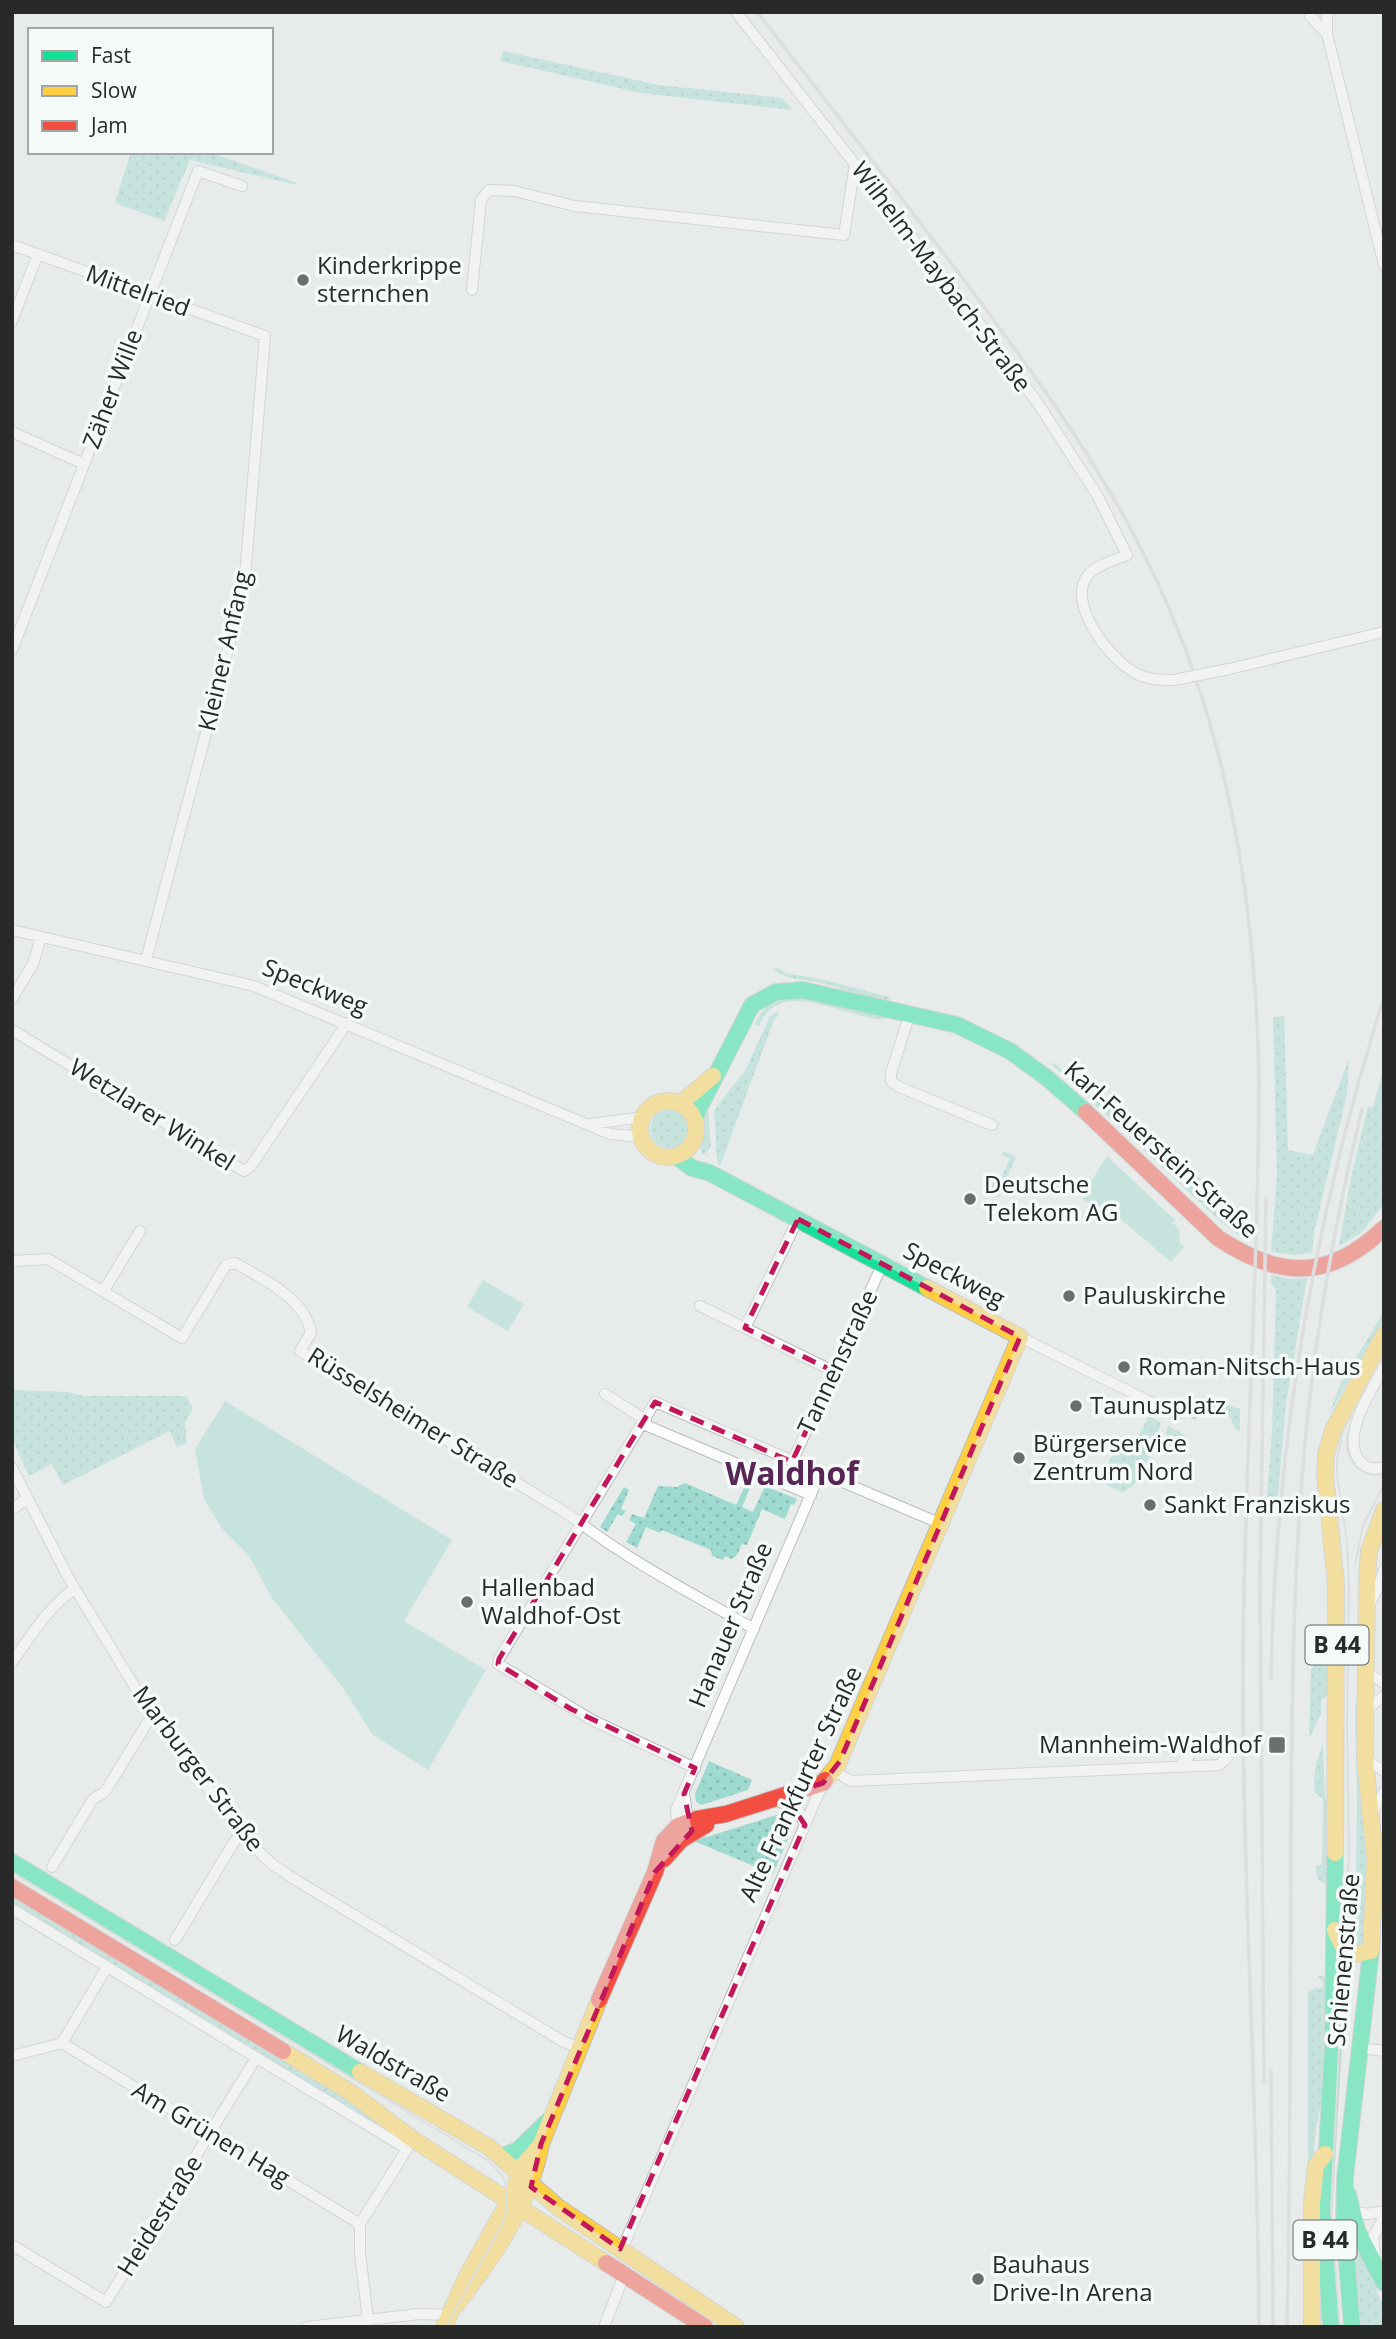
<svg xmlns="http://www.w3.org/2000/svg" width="1396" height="2339" font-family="'Open Sans',sans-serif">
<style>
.grass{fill:url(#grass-dots)}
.green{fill:#9fdad0}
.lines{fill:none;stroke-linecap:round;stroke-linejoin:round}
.street-casing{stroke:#babdbc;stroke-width:12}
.fast-casing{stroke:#babdbc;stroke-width:18}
.slow-casing{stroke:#babdbc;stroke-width:18}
.jam-casing{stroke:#babdbc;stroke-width:18}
.street{stroke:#fbfcfc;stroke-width:10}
.fast{stroke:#16e098;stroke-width:16}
.slow{stroke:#ffcf43;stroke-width:16}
.jam{stroke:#f24e42;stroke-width:16}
.tram{stroke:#cfd0d0;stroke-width:2}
.rail{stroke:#cfd0d0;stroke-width:3.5}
.street-bridge-casing{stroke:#babdbc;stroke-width:12;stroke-linecap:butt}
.street-bridge{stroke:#fbfcfc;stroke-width:10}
.marked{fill:none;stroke:#c2185b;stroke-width:5;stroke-dasharray:14 9;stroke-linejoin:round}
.poi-dot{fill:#6a6e6d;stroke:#f3faf8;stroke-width:2.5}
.labels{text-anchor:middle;stroke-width:7;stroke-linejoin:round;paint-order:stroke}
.shield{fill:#f3faf8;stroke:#646867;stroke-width:2}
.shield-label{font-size:23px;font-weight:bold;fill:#272a29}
.poi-label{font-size:24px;fill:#272a29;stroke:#f3faf8;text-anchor:start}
.street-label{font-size:24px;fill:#272a29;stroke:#f3faf8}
.district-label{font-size:32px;font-weight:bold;fill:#582655;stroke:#f3faf8}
</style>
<defs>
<pattern id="grass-dots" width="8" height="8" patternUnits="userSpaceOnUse" patternTransform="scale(1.75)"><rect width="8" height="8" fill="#9fdad0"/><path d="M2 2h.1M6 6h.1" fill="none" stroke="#89bbb3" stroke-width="1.8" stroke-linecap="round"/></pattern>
</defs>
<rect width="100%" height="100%" fill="#e7ebea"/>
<path class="grass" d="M503,51L659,85L782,98L793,110L641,93L500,61Z
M131,152H209L297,183V185L190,160L164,221L115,203Z
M779,968L785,973L825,980L889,997V1001C867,997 847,990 826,984C809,979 786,981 773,969Z
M801,998C830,999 857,1012 885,1017V1019C848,1021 781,973 759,1026L755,1024C764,1002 780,999 801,998Z
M778,1011L779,1015L774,1020L720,1166L717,1161L714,1110L746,1069L770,1016Z
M1284,1016L1288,1150L1313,1155L1349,1058L1347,1094L1314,1233L1312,1253L1294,1255L1271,1252L1277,1175L1273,1017Z
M1054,1063L1249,1217V1237L1246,1241L1218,1219L1051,1064Z
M1384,1066V1204L1361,1233L1339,1246L1350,1183L1368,1106L1373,1107Z
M708,1107L711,1148L703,1155C696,1141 700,1120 708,1107Z
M650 1129a19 19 0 1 1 38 0a19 19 0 1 1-38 0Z
M1003,1151L1016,1157L998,1198L985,1192L990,1182L998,1185L1010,1159L1002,1155Z
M1271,1275L1289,1279L1307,1278L1286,1404L1277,1505L1268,1504L1267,1495L1272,1433L1276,1290L1271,1283Z
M1384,1311V1320L1330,1413L1339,1387Z
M12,1390L68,1392L84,1396H186L193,1408L185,1423L187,1443L177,1447L170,1431L63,1485L52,1464L29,1476L12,1439Z
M1201,1397L1226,1402L1227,1405L1240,1409V1431L1236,1430L1227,1412L1217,1408L1195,1420L1191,1419Z
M1149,1416L1161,1422C1156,1442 1144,1486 1122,1492L1105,1484L1106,1481L1101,1478L1117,1445L1130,1452Z
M1168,1426L1185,1435L1176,1454L1170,1457L1162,1449Z
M685,1483L736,1505L745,1486L750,1488L742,1507L753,1512L765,1486L797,1499L794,1505L791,1504L785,1519L762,1509L747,1545L742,1544L737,1555L731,1559L725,1556L723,1560L712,1556L711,1550L662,1530L660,1533L646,1527L637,1548L626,1542L636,1524L629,1520L632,1514L644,1518L658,1486L677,1487Z
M624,1487L629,1490L621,1509L626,1511L622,1516L618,1514L607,1532L600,1527Z
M1327,1611L1332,1613L1331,1693L1321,1701V1714L1309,1739L1311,1669L1319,1660L1317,1658L1328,1644Z
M1355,1705H1359L1370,1861L1364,1944L1355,1947L1357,1808Z
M1323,1744L1325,1797L1328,1805V1886L1318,1879L1315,1866L1322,1865L1323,1799L1315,1793C1313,1775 1316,1761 1323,1744Z
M709,1761L752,1780L748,1790L701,1805L696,1801L695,1794Z
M783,1813L791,1816L794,1824L773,1874L694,1841Z
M12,1852L276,2011L263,2007L12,1856Z
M12,1895L349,2100L408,2144L12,1905Z
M1317,1975L1328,1978L1325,2085L1316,2129L1311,2178H1308V1992L1316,1988H1323L1322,1980Z
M1352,2228L1384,2308V2327H1361Z"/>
<path class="green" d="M1107,1156L1175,1220L1173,1223L1179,1229L1180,1244L1184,1247L1171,1262L1117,1216L1083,1200L1092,1180Z
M483,1280L524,1304L508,1331L467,1307Z
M225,1401L452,1540L404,1621L486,1670L428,1770L373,1735L343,1688L272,1598L249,1556L223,1530L204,1499L195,1449Z"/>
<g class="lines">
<defs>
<path id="street" d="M736,12L979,323L1039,405L1097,495L1127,555C1115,560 1096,565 1088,575C1065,604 1112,662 1137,674C1149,680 1161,680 1174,680
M1309,12L1310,16L1327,34
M1327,12V34L1384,265
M12,245L265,336L244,589L146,960
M472,290L481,200L489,190L514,191L575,206L844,235L855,164
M12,321L38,254
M12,432L84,464
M12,650L198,171L242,186
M1229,669L1384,632
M12,930L254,986L610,1134L642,1137
M12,999L33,964L41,937
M910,1013L891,1073V1081L899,1087L992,1125
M12,1030L244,1171L251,1166L347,1023
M591,1124L643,1117
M12,1261L48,1259L182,1338L226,1265L235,1263C263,1279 305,1298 311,1333L300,1351L571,1516C627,1560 693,1594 754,1629
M104,1290L140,1231
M700,1306L833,1371
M745,1328L798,1219
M1020,1337L1177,1415
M1384,1367C1372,1389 1341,1435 1359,1460C1365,1468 1374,1470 1384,1467
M605,1394L646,1420
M643,1424L811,1495
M792,1462L883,1263
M12,1468L68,1577L144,1702L232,1821L257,1850L273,1865L299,1882L564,2042L581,2048
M12,1509L27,1499
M1370,1603L1379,1585L1384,1570
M12,1662C30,1638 49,1605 75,1589
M1365,1671L1384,1683
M1364,1711L1384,1696
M1365,1759L1384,1771
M695,1768L594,1721L498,1664L499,1659L655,1402L939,1523
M834,1771L851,1781L1219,1765L1228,1757V1745L1223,1738C1202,1734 1193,1752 1180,1766
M684,1794L689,1825
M774,1799L798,1810L805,1825
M1372,1813L1384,1792
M682,1828L678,1826L676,1810L820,1473
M52,1867L93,1799L105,1792L147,1723L155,1717
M12,1909L407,2149L360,2224V2253L368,2320
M175,1940L234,1842L242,1834
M62,2043L360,2224
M1360,2048L1384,2051
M12,2056L62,2043L107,1967
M1352,2211L1367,2214L1384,2211
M12,2245L106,2302L256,2058
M620,2249L626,2240L823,1783
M1375,2257L1373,2237L1384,2217
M307,2327L419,2314L451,2315
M604,2327L624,2275"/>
<path id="fast" d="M694,1118L752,1005L776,992L803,990L957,1025L1010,1051L1047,1078L1086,1112
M676,1156L692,1168L710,1173L927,1288
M12,1862L360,2072
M502,2156L518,2150L549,2120
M1348,2194L1357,2230L1384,2283
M1331,2327L1323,2215L1333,2046L1335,1853
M1352,2327L1344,2227L1345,2178L1371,1951"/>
<path id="slow" d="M640 1129a28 28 0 1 1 56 0a28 28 0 1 1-56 0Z
M680,1104L713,1076
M825,1780L837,1766L1020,1337L927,1288
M1335,1853L1336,1584L1325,1475L1326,1454L1333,1430L1384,1335
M1335,1930L1345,1951L1359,1954L1371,1950
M1371,1951L1375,1859L1365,1759L1367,1579L1369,1551L1384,1510
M283,2051L350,2092L411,2138L606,2263
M360,2072L489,2147L559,2208L736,2327
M455,2306C494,2256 529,2207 541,2144L599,2000
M444,2327L466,2278L505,2208L526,2162L541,2144
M1312,2327V2203L1316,2166L1325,2154"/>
<path id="jam" d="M1086,1112L1218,1238C1280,1279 1329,1281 1384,1228
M664,1859L681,1840L706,1825
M12,1887L283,2051
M599,2000L655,1872L664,1841L678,1826L697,1819L726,1814L823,1783L825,1780
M606,2263L705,2327"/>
</defs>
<use href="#street" class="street-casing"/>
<use href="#fast" class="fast-casing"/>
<use href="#slow" class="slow-casing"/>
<use href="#jam" class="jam-casing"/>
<use href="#street" class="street"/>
<use href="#fast" class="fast"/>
<use href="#slow" class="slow"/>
<use href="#jam" class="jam"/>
<path class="tram" d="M1348,1433C1343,1458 1358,1479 1384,1474
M1355,1565L1363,1525L1384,1485
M12,1872L487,2160L502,2175L507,2187V2209L502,2224L446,2327
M1340,2327L1331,2210L1349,1851L1347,1723L1349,1582L1347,1542L1337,1474V1459L1343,1431L1384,1354"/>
<path class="rail" d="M757,12C824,98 891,184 957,271C1032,370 1104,468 1157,581C1230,740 1255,903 1259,1076C1259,1271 1244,1466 1243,1660C1242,1883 1258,2105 1259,2327
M1271,1678C1275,1447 1314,1217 1384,997
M1271,2070L1273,2327
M1264,2082L1260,1583L1266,1200
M1287,2327C1291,2161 1290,1995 1291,1829C1292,1693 1293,1558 1307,1423C1318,1317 1337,1212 1362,1109"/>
<defs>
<path id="street-bridge" d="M1174,680L1229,669"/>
</defs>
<use href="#street-bridge" class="street-bridge-casing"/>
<use href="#street-bridge" class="street-bridge"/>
</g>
<path d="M0 0H1396V2339H0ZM798,1219L1020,1337L840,1761L823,1783L785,1795L805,1825L620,2249L531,2187L541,2144L655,1872L692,1831L684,1794L695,1768L571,1709L498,1664L499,1659L655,1402L792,1462L833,1371L745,1328Z" fill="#e7ebea" fill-opacity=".55" fill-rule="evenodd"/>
<path class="marked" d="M798,1219L1020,1337L840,1761L823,1783L785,1795L805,1825L620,2249L531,2187L541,2144L655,1872L692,1831L684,1794L695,1768L571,1709L498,1664L499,1659L655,1402L792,1462L833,1371L745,1328Z"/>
<g class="poi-dot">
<circle cx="303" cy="280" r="7"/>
<circle cx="970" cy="1199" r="7"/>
<circle cx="1069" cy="1296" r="7"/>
<circle cx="1124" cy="1367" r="7"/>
<circle cx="1076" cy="1406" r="7"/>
<circle cx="1019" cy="1458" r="7"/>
<circle cx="1150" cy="1505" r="7"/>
<circle cx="467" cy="1602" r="7"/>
<rect x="1268" y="1736" width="18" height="18" rx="3.5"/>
<circle cx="978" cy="2279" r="7"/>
</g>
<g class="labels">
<g class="shield">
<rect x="1305.5" y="1625.5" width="63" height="39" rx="5"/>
<rect x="1293.5" y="2220.5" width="63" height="39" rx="5"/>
</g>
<g class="shield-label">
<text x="1337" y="1653">B 44</text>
<text x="1325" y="2248">B 44</text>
</g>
<g class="poi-label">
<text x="317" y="274">Kinderkrippe<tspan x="317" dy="28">sternchen</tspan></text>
<text x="984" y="1193">Deutsche<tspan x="984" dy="28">Telekom AG</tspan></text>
<text x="1083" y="1304">Pauluskirche</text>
<text x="1138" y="1375">Roman-Nitsch-Haus</text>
<text x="1090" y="1414">Taunusplatz</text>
<text x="1033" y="1452">Bürgerservice<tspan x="1033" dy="28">Zentrum Nord</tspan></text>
<text x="1164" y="1513">Sankt Franziskus</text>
<text x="481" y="1596">Hallenbad<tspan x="481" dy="28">Waldhof-Ost</tspan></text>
<text x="1261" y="1753" text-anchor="end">Mannheim-Waldhof</text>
<text x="992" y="2273">Bauhaus<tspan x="992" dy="28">Drive-In Arena</tspan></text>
</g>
<g class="street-label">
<text transform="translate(941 277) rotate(53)" y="8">Wilhelm-Maybach-Straße</text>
<text transform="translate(138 291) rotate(20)" y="8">Mittelried</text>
<text transform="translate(113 389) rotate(-69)" y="8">Zäher Wille</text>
<text transform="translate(225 651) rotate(-77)" y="8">Kleiner Anfang</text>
<text transform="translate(315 987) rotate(22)" y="8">Speckweg</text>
<text transform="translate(152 1115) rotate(32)" y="8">Wetzlarer Winkel</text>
<text transform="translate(1161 1150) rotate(42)" y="8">Karl-Feuerstein-Straße</text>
<text transform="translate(954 1275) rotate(28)" y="8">Speckweg</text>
<text transform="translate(838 1362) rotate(-65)" y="8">Tannenstraße</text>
<text transform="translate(413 1418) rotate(32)" y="8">Rüsselsheimer Straße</text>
<text transform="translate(731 1625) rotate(-67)" y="8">Hanauer Straße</text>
<text transform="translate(198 1769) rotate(53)" y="8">Marburger Straße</text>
<text transform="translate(801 1784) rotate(-65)" y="8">Alte Frankfurter Straße</text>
<text transform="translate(1344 1960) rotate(-85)" y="8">Schienenstraße</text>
<text transform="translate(393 2064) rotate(30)" y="8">Waldstraße</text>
<text transform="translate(211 2134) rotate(31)" y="8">Am Grünen Hag</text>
<text transform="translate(160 2216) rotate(-58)" y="8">Heidestraße</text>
</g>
<g class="district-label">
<text x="792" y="1485">Waldhof</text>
</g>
</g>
<rect width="1396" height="2339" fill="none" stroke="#272a29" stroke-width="28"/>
<rect x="28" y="28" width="245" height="126" fill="#f3faf8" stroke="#a1a7a5" stroke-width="2"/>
<rect x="42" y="51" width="35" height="10" fill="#16e098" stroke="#a1a7a5" stroke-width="2"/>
<text x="91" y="63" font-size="21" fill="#272a29">Fast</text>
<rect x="42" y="86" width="35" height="10" fill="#ffcf43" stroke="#a1a7a5" stroke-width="2"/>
<text x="91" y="98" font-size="21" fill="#272a29">Slow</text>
<rect x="42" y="121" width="35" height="10" fill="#f24e42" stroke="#a1a7a5" stroke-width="2"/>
<text x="91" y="133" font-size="21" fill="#272a29">Jam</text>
</svg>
